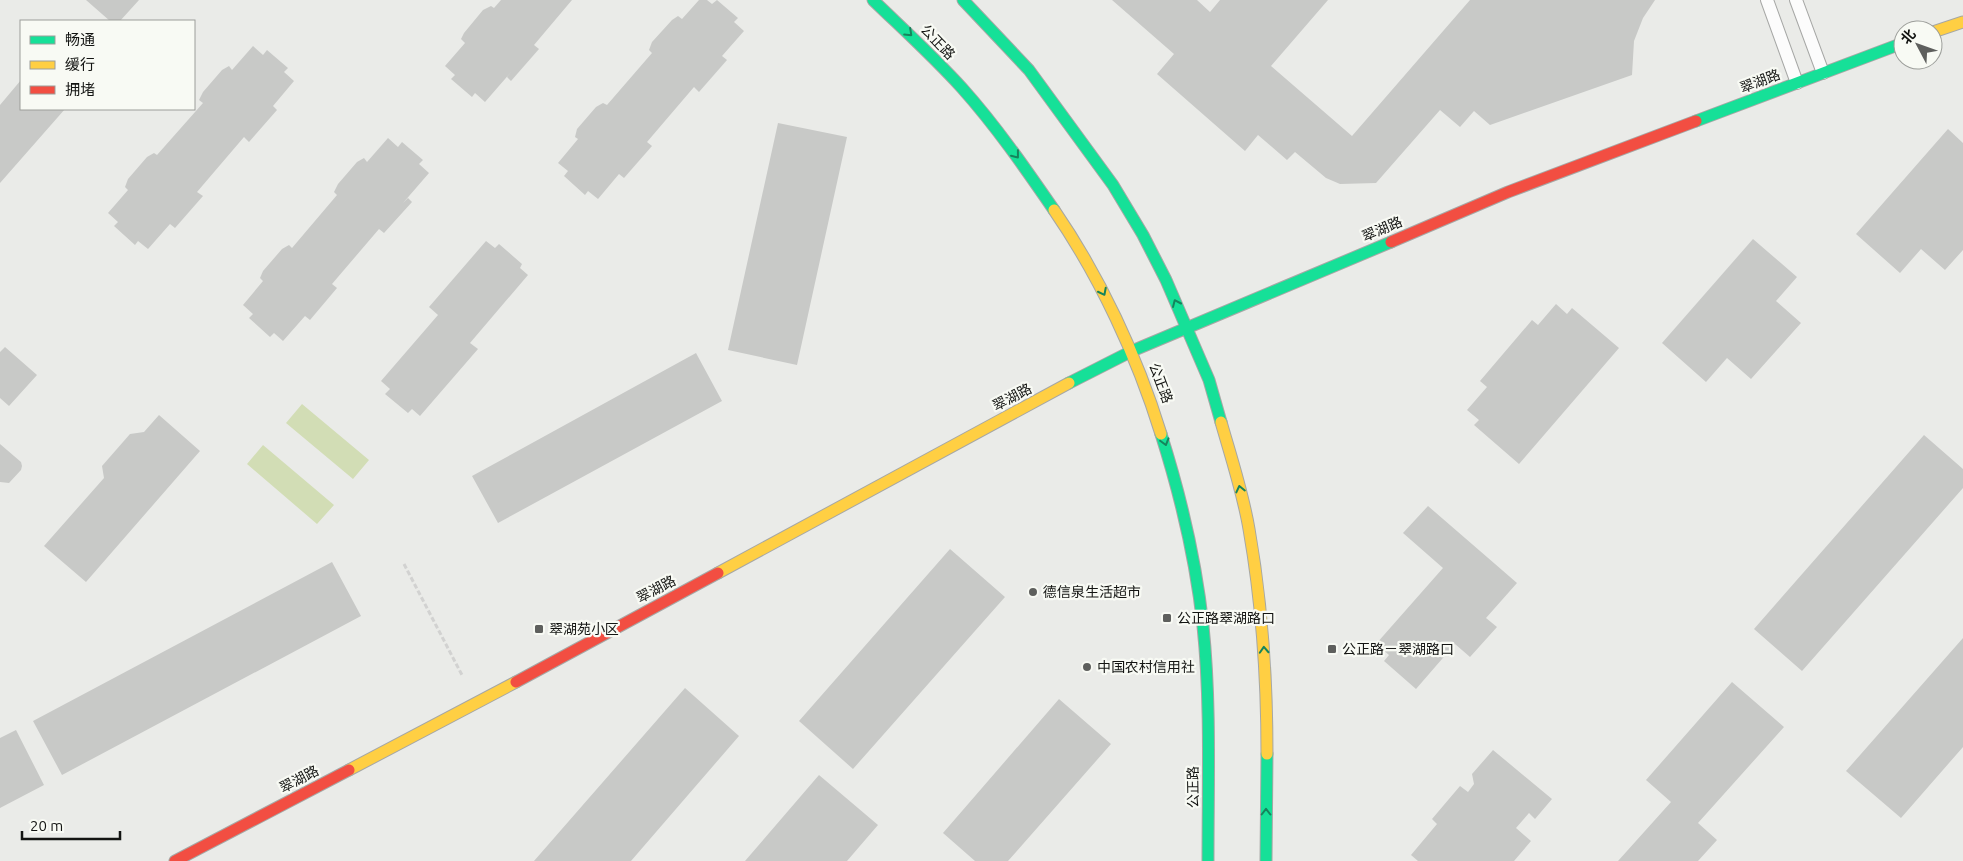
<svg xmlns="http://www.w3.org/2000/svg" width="1963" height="861" font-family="Ubuntu,'Noto Sans SC',sans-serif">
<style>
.green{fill:#d2ddb5}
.building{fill:#c8c9c7}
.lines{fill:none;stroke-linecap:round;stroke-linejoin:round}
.lane-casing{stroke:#a6a7a5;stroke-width:14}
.fast-casing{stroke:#a6a7a5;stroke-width:13}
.slow-casing{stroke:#a6a7a5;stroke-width:13}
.jam-casing{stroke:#a6a7a5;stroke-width:13}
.path{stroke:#d2d2d1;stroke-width:3;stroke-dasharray:5 2.5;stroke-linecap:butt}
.lane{stroke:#fcfcfc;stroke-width:12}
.fast{stroke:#16e098;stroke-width:11}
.slow{stroke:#ffcf43;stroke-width:11}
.jam{stroke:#f24e42;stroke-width:11}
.oneway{stroke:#15845c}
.poi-dot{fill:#5e5f5d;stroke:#f8faf4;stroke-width:2}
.labels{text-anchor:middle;stroke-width:4.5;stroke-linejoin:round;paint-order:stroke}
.street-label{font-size:14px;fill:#131412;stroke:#f8faf4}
.poi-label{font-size:14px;fill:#131412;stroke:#f8faf4;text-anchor:start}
</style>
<rect width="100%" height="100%" fill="#eaebe8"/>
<path class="green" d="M302,404L369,460L353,479L286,423Z
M263,445L334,505L317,524L247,464Z"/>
<path class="building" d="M86,0H139L120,21H110Z
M501,0H572L534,45L539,49L511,81L507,77L511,72L485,102L475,93L472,97L451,79L455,75L445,66L465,43L461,39L464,33L483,10L491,6L494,8Z
M699,0H707L712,4L717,0L738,18L734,22L744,31L722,56L727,60L699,92L694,87L647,142L652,146L624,178L619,174L598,199L588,191L585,195L564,176L568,171L558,163L578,139L575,137L577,129L596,107L603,103L607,105L652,53L649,50L652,42L672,20L678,16L682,19Z
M1112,0H1197L1210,12L1220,0H1328L1271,66L1352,136L1470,0H1655L1643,18L1634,41L1632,75L1490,125L1474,111L1460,127L1440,110L1376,183L1340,184L1326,178L1295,152L1287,160L1258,135L1245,151L1157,74L1174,54Z
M253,46L263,55L267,50L288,68L284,72L294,81L273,106L277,110L249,142L244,137L197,192L203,196L175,228L170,224L148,249L138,241L135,245L114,226L118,222L108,213L128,190L125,187L128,179L147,157L154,153L157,155L203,103L199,100L203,92L222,70L229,66L232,70Z
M21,80V109H65L0,183V105Z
M778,123L847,137L797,365L728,350Z
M1948,129L1963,143V250L1945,270L1921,249L1900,273L1856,234Z
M388,138L398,147L402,142L423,160L419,164L429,173L403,203L408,198L412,202L384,233L379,229L332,284L337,288L310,320L305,316L283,341L274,333L270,337L249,318L253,314L243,305L263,281L260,278L263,271L282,249L289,245L292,248L337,195L334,192L338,184L357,162L364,158L367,162Z
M1753,239L1797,277L1776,301L1801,323L1751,379L1727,358L1706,382L1662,343Z
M486,241L495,248L499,244L522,264L520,268L528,275L470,343L478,349L420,416L412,409L408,413L385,394L390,389L381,381L438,315L429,307Z
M1556,304L1567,314L1572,308L1619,348L1519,464L1474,425L1479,420L1467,410L1487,387L1480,381L1532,320L1538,325Z
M5,347L37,375L9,406L0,398V352Z
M696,353L722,401L498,523L472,476Z
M159,415L200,451L86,582L44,546L104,478L102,466L130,434L144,432Z
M1924,435L1963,469V488L1802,671L1754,629Z
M0,444L21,462L22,466L21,470L9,483L0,482Z
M1428,506L1517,583L1486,618L1497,627L1470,657L1455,644L1416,689L1384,661L1389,655L1376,644L1443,568L1403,533Z
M950,549L1005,597L853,769L799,721Z
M332,562L361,616L62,775L33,721Z
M1963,638V747L1901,818L1846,771Z
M1732,682L1784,727L1698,823L1717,840L1698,861H1618L1671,802L1646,780Z
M685,688L739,736L631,861H534Z
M1059,699L1111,744L1008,861H975L943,833Z
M16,730L44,785L0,808V738Z
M1493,750L1552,799L1535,819L1529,813L1516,828L1531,841L1514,861H1418L1411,855L1437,824L1432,819L1460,786L1468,792L1474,784L1472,774Z
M819,775L878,825L847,861H745Z"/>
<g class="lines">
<defs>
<path id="lane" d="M1767,0L1797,83
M1796,0L1823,73"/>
<path id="fast" d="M873,0C903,29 934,57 962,88C996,126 1025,168 1054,210
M963,0L1029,70L1113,185L1143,235L1166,280L1209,380L1221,422
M1696,121L1903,43
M1069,383L1132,351L1391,242
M1161,434C1181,497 1196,561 1203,626C1211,703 1208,784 1208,861
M1266,861L1267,754"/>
<path id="slow" d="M1933,32L1963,22
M1054,210C1100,277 1137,356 1161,434
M1221,422C1231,457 1243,493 1249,529C1262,603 1267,679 1267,754
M718,573L1069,383
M349,770L516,682"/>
<path id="jam" d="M1391,242L1508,192L1696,121
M516,682L718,573
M175,861L349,770"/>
</defs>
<use href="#lane" class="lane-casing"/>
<use href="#fast" class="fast-casing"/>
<use href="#slow" class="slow-casing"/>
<use href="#jam" class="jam-casing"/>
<path class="path" d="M404,564L463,677"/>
<use href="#lane" class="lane"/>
<use href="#fast" class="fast"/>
<use href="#slow" class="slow"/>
<use href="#jam" class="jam"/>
</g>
<defs><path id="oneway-chevron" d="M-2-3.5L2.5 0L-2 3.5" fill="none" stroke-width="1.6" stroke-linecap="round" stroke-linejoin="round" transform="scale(1.25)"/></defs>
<g class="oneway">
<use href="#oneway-chevron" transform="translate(909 33) rotate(43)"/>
<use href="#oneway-chevron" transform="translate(1016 155) rotate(52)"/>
<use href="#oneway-chevron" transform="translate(1103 292) rotate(63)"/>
<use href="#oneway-chevron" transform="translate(1176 303) rotate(-114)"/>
<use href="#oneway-chevron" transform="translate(1165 442) rotate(74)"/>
<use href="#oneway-chevron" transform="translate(1240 489) rotate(-103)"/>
<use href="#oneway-chevron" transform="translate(1264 650) rotate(-93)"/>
<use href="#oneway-chevron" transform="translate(1266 812) rotate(-90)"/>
</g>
<g class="poi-dot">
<circle cx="1033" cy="592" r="5"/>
<rect x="1162" y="613" width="10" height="10" rx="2.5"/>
<rect x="534" y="624" width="10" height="10" rx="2.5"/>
<rect x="1327" y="644" width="10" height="10" rx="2.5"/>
<circle cx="1087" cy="667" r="5"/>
</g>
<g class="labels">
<g class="street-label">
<text transform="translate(938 42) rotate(46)" y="5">公正路</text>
<text transform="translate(1760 81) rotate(-21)" y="5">翠湖路</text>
<text transform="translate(1382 229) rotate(-23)" y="5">翠湖路</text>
<text transform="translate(1161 383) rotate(69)" y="5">公正路</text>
<text transform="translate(1012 397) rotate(-28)" y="5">翠湖路</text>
<text transform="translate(656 589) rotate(-28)" y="5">翠湖路</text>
<text transform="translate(299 779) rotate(-28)" y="5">翠湖路</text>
<text transform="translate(1193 787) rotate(-91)" y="5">公正路</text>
</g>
<g class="poi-label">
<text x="1043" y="597">德信泉生活超市</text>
<text x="1177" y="623">公正路翠湖路口</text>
<text x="549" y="634">翠湖苑小区</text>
<text x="1342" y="654">公正路－翠湖路口</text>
<text x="1097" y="672">中国农村信用社</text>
</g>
</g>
<rect x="20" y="20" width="175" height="90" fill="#f8faf4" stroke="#9c9e9a"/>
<rect x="30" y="36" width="25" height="8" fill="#16e098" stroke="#9c9e9a"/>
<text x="65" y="45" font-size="15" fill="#131412">畅通</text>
<rect x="30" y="61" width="25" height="8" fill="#ffcf43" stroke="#9c9e9a"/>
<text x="65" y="70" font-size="15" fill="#131412">缓行</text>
<rect x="30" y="86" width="25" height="8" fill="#f24e42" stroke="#9c9e9a"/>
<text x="65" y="95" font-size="15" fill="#131412">拥堵</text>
<g transform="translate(1918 45) rotate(311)"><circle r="24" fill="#f8faf4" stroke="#9c9e9a"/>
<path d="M0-4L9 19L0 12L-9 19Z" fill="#5e5f5d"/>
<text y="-8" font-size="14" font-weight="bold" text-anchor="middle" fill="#131412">北</text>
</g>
<path d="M22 831v8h98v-8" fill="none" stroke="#131412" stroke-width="2.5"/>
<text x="30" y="831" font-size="15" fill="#131412" stroke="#f8faf4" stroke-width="4" paint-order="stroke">20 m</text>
</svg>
